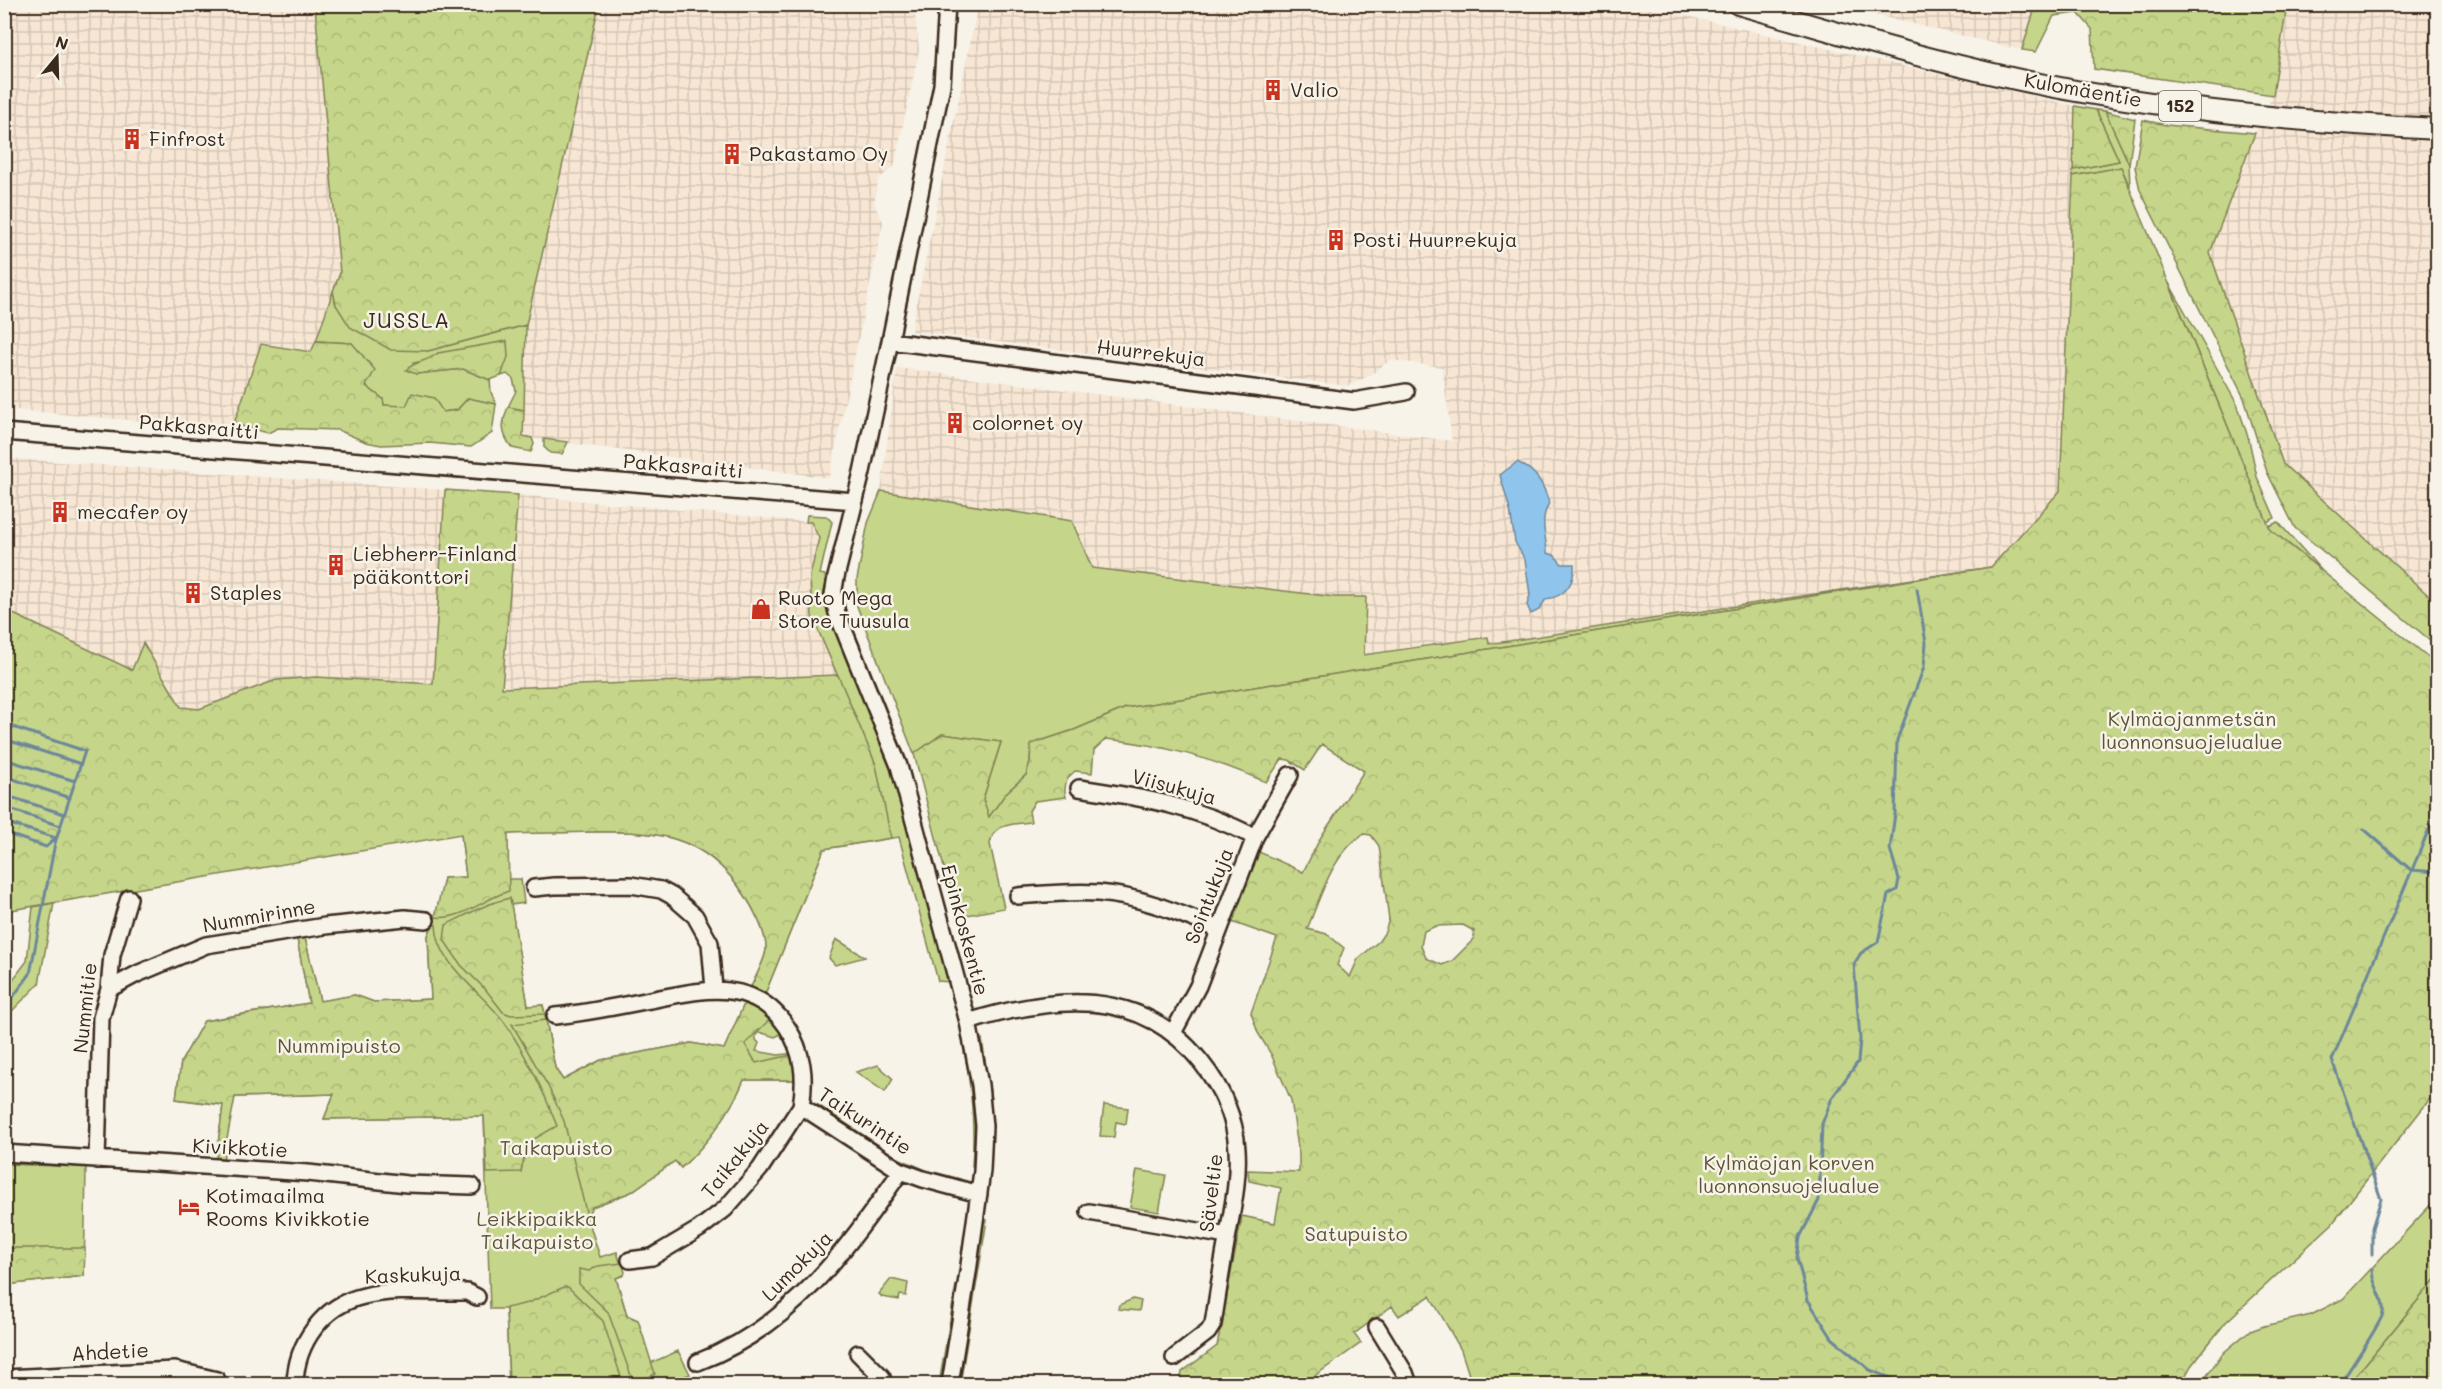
<svg xmlns="http://www.w3.org/2000/svg" width="2442" height="1389" font-family="Mali,sans-serif">
<style>
.industrial{fill:url(#industrial-grid)}
.green{fill:#c5d68a;stroke:#808054;stroke-width:1.5}
.forest{fill:url(#forest-crowns);stroke:#808054;stroke-width:1.5;fill-rule:evenodd}
.water{fill:#8fc5ed;stroke:#6d879a;stroke-width:1.5}
.lines{fill:none;stroke-linecap:round;stroke-linejoin:round}
.stream{stroke:#6d879a;stroke-width:3}
.minor-casing{stroke:#3b2a1e;stroke-width:20}
.major-casing{stroke:#3b2a1e;stroke-width:24}
.minor{stroke:#f7f3e8;stroke-width:15}
.major{stroke:#f7f3e8;stroke-width:20}
.labels{text-anchor:middle;stroke-width:5;stroke-linejoin:round;paint-order:stroke}
.shield{fill:#f7f3e8;stroke:#73665b;stroke-width:1.5}
.shield-label{font-size:18px;font-weight:bold;fill:#3b2a1e}
.poi-label{font-size:20px;fill:#3b2a1e;stroke:#f7f3e8;text-anchor:start}
.street-label{font-size:20px;fill:#3b2a1e;stroke:#f7f3e8}
.park-label{font-size:20px;fill:#5e5539;stroke:#f7f3e8}
.quarter-label{font-size:22px;letter-spacing:1.5px;fill:#3b2a1e;stroke:#f7f3e8}
</style>
<defs>
<pattern id="industrial-grid" width="8" height="8" patternUnits="userSpaceOnUse" patternTransform="scale(1.5)"><rect width="8" height="8" fill="#f6e6d3"/><path d="M0 4h8M4 0v8" fill="none" stroke="#d4c5b5"/></pattern>
<pattern id="forest-crowns" width="20" height="18" patternUnits="userSpaceOnUse" patternTransform="scale(1.5)"><rect width="20" height="18" fill="#c5d68a"/><path d="M2 6a3 3 0 1 1 6 0M12 15a3 3 0 1 1 6 0" fill="none" stroke="#aab877"/></pattern>
</defs>
<rect width="100%" height="100%" fill="#f7f3e8"/>
<filter id="ink" filterUnits="userSpaceOnUse"><feTurbulence type="fractalNoise" baseFrequency=".0167" numOctaves="2"/><feDisplacementMap in="SourceGraphic" scale="12" xChannelSelector="R" yChannelSelector="G"/><feConvolveMatrix kernelMatrix="1 2 1 2 8 2 1 2 1" color-interpolation-filters="sRGB"/></filter>
<g filter="url(#ink)">
<path class="industrial" d="M310,4L315,6L340,273L312,352L261,344L234,424L184,425L5,409L4,5Z
M1439,4L1442,7L1444,4L1639,5L2075,106L2060,492L1991,567L1489,644L1487,637L1364,655L1366,597H1335L1092,568L1071,521L881,491L897,368L1452,441L1442,367L1390,360L1370,375L1348,386L911,331L978,5Z
M599,5H914L919,50L894,167L878,179L874,204L883,222L829,478L523,437L526,325Z
M1834,5H2036L2022,50Z
M2287,5H2437V603L2283,464L2210,253L2255,133L2273,95Z
M4,458L445,490L433,684L316,677L276,680L199,709L181,707L143,643L133,671L5,610Z
M518,495L810,522L819,538L810,576L812,616L838,675L502,688Z"/>
<path class="green" d="M2036,5H2071L2078,13L2054,16L2036,52L2022,50Z
M2096,110L2105,111L2129,164L2130,187L2121,167L2073,176V170L2119,161Z
M2169,283L2237,404L2249,440L2257,477L2275,518L2267,522Z
M333,291L336,305L428,351L526,325L524,410L508,407L516,391L513,379L507,374L501,376L507,357L438,353L430,360L413,363L416,374L463,369L490,380L491,392L496,404L468,398L457,410L442,412L384,405L383,399L366,386L352,343L316,341Z
M881,491L1072,521L1092,568L1335,597H1366L1364,655L1488,637L1489,644L1991,567L1126,708L1074,730L1031,744L1030,762L1026,775L1006,793L989,818L983,799L1001,742L942,734L914,754L857,606V579L868,523Z
M807,515L826,516L832,522L820,574L825,575L827,605L891,760L950,982L938,981L899,837L824,849L765,994L751,987C755,978 766,958 766,949C767,933 752,906 744,894C700,829 651,831 581,832C557,833 531,832 507,834L508,879H521L524,903L511,905L528,1006L543,1005L555,1068L563,1080L601,1060L691,1043L724,1049L745,1002L771,1018L783,1033L775,1037L759,1032L756,1035V1040L759,1043L756,1051L778,1055L795,1053L799,1080H744C729,1115 709,1142 681,1168L675,1161L631,1192L592,1207L587,1216L600,1257L617,1252L624,1275L616,1278L627,1315L638,1320L651,1363L678,1351L690,1374L665,1384H509L506,1309H490L484,1116L324,1119L334,1094L235,1097L216,1160L223,1105L176,1099L181,1062L204,1021L309,1003L297,939L305,938L320,1001L355,995L374,1002L431,999L428,936L439,905L444,878L466,877L461,834L876,765L812,616L810,576L819,538L811,522H806Z
M2278,522L2322,571L2270,529L2269,526Z
M846,611L906,758L968,989L967,993L843,612Z
M54,903L39,984L5,1018V990L27,961L33,907Z
M836,939L865,957L835,965L829,958Z
M982,1039L991,1099L978,1041Z
M965,1044C974,1088 980,1123 974,1168L972,1166C975,1124 972,1086 963,1046Z
M878,1065L893,1079L885,1092L856,1072Z
M817,1104L898,1158L926,1170L960,1179L963,1183L906,1167L813,1107Z
M1104,1105L1128,1108L1126,1124L1116,1122L1114,1137L1100,1136Z
M5,1164L86,1167L84,1276L5,1285Z
M1137,1170L1166,1175L1159,1212L1130,1207Z
M2437,1198V1277L2349,1384H2201L2222,1354L2248,1332L2264,1326L2311,1315L2343,1299Z
M983,1218L987,1220L960,1384H955Z
M891,1279L908,1283L906,1296L900,1295L899,1300L882,1297L879,1294Z
M956,1285L957,1305L943,1384H939Z
M1133,1299L1141,1301L1139,1311L1118,1309L1119,1305Z"/>
<path class="forest" d="M310,5H599L526,325L428,351L391,350L350,327L336,305L333,291L340,273L315,7Z
M2071,5H2287L2273,95L2094,69L2092,29Z
M2075,106L2096,110L2119,161L2073,170Z
M2105,111L2135,119L2129,164Z
M2143,120L2166,125L2255,133L2210,253L2283,464L2437,603V646L2295,528L2267,472L2244,398L2140,190L2135,167Z
M2121,167L2270,529L2437,664V1090L2332,1224L2226,1322L2191,1366L2181,1384H1472L1461,1350L1430,1296L1399,1316L1392,1306L1354,1334L1361,1343L1303,1384H1180L1182,1372L1217,1346L1242,1216L1275,1223L1281,1188L1249,1181L1248,1170L1299,1172V1155L1291,1100L1271,1054L1258,1033L1251,1013L1277,938L1229,921L1257,851L1303,872L1321,837L1364,771L1322,744L1305,770L1289,760L1282,759L1266,782C1213,759 1165,745 1106,739L1094,750L1092,773L1075,771C1066,778 1063,787 1066,797L1035,801L1029,811L1031,822C1013,824 993,823 990,844L1004,908L957,917L914,754L942,734L1001,742L983,799L989,817L1006,793L1026,775L1030,762L1031,744L1074,730L1126,708L1991,567L2060,491L2073,176ZM1364,834L1371,835L1379,846L1389,919L1385,932L1379,941L1358,959L1350,977L1337,965L1344,948L1327,934L1307,929C1321,897 1332,853 1364,834ZM1463,925L1474,931V939L1452,961L1442,965L1426,958L1421,946L1424,931L1436,926Z
M316,341L352,343L375,370L366,386L383,399L384,405L406,406L412,393L434,398L443,412L457,410L468,398L496,404L492,433L471,447L430,443L381,445L366,442L338,430L278,428L268,433L234,424L261,344L311,352Z
M507,341L508,357L501,376L490,380L463,369L416,374L406,370C415,361 427,362 438,353Z
M508,407L524,410L523,436L532,438L534,444L531,452L512,448C501,433 501,425 508,407Z
M544,439L568,442L562,454L550,453L544,447Z
M445,490L518,495L502,688L838,675L876,765L891,838L824,849L765,994L751,987C755,978 766,958 766,949C767,933 752,906 744,894C703,833 657,831 591,832C563,833 535,833 508,834L509,891C485,898 461,921 435,917L444,878L466,877L461,834L5,911V610L132,670L143,643L181,707L199,709L276,680L316,677L433,684Z
M510,898L528,1006L543,1005L545,1014L511,1015L503,1012L486,990L461,965L444,940L446,925C466,915 489,902 510,898Z
M433,924L436,925C437,967 485,993 507,1026C527,1057 544,1091 557,1126L527,1143L521,1172L487,1173L484,1116L324,1119L334,1094L235,1097L223,1160H216L223,1105L176,1099L181,1062L204,1021L309,1003L297,939L305,938L320,1001L355,995L374,1002L431,999L428,936Z
M745,1002L771,1018L745,1044L756,1063L792,1055L797,1080H744C729,1115 709,1142 681,1168L675,1161L631,1192L592,1207L587,1216L564,1121L548,1086L512,1024L546,1020L555,1068L563,1080L601,1060L691,1043L724,1049Z
M5,1248H85L84,1276L5,1285Z
M622,1263L625,1272L624,1275L616,1278L627,1316L638,1320L655,1374L634,1384L608,1312L579,1284V1269L589,1271L598,1266Z
M2437,1277V1384H2349Z
M564,1287H568L603,1321L622,1380L621,1384H509L506,1308L528,1303Z"/>
<path class="water" d="M1517,462C1536,471 1543,482 1549,503C1539,522 1546,532 1547,553L1554,555L1562,564H1574C1575,583 1565,597 1546,599L1539,610L1531,614L1527,605L1530,595L1525,560L1515,542L1510,510L1500,475Z"/>
<g class="lines">
<path class="stream" d="M4,724L85,751L55,843L30,974L4,1009
M4,739L81,764
M4,759L75,781
M4,776L70,798
M4,795L64,814
M4,807L60,826
M4,822L56,838
M2364,829L2411,870L2438,872
M8,834L46,847L55,839
M2372,1254V1228L2381,1199L2332,1060L2438,808
M1906,1384L1870,1370L1832,1338L1808,1300L1797,1258L1800,1237L1819,1200L1822,1124L1832,1098L1858,1062L1860,1039L1854,964L1861,953L1878,942L1888,895L1897,890L1899,879L1890,849L1895,814L1897,740L1924,667L1926,643L1917,589
M2340,1384C2347,1373 2382,1322 2383,1313C2385,1296 2372,1286 2372,1270"/>
<defs>
<path id="minor" d="M947,4L942,85L890,341L862,472L836,577L833,595L837,613L899,766L968,1022L980,1085L984,1126L982,1171L968,1272L950,1384
M890,341L1354,401L1406,392
M4,432L855,501
M1079,788C1146,798 1194,806 1255,837
M534,888L554,886L631,885L661,890L672,896L695,916L710,943L714,989
M1018,896C1044,894 1071,891 1098,893C1140,896 1179,913 1218,929
M109,989L137,974L206,945L325,926L405,918L426,920
M555,1016C585,1013 615,1007 645,1001C697,991 751,974 787,1027C803,1052 806,1077 801,1106L901,1171L923,1179L979,1194
M968,1022C1052,996 1140,985 1201,1062C1221,1087 1235,1116 1237,1149C1239,1178 1233,1206 1228,1234C1222,1264 1218,1294 1213,1324L1208,1332L1174,1358
M1173,1033L1198,986L1255,837L1290,775
M4,1153L308,1173L407,1184L472,1186
M97,1160L101,1018L109,989L112,955L129,898
M1089,1212L1227,1236
M630,1260L652,1257L699,1229L725,1209L760,1169L801,1106
M1377,1327L1405,1373L1409,1384
M858,1353L882,1377L877,1384
M698,1362C793,1326 845,1251 901,1171
M4,1378L175,1370L217,1380
M295,1384C296,1343 323,1305 364,1296C397,1288 434,1293 467,1292L477,1297"/>
<path id="major" d="M1738,4C1849,36 1962,71 2076,91C2195,112 2317,123 2438,129"/>
</defs>
<use href="#minor" class="minor-casing"/>
<use href="#major" class="major-casing"/>
<use href="#minor" class="minor"/>
<use href="#major" class="major"/>
</g>
</g>
<defs>
<symbol id="building-bare" viewBox="-9 -9 18 18"><path d="M-4-6H4V6H1V3H-1V6H-4ZM-2.5-4.3h1.7v1.8h-1.7ZM.8-4.3h1.7v1.8H.8ZM-2.5-1h1.7V.8h-1.7ZM.8-1h1.7V.8H.8Z" fill="#c8321e" stroke="#f7f3e8" stroke-width="2.5" paint-order="stroke"/></symbol>
<symbol id="shop-bare" viewBox="-9 -9 18 18"><path d="M-5-2.5h2.3a2.7 3.5 0 0 1 5.4 0H5L5.5 6h-11ZM-1.5-2.5h3a1.5 2.3 0 0 0-3 0Z" fill="#c8321e" stroke="#f7f3e8" stroke-width="2.5" paint-order="stroke"/></symbol>
<symbol id="hotel-bare" viewBox="-9 -9 18 18"><path d="M-6-4.5h1.5V1H6V5H4.5V3h-9V5H-6ZM-4 0a1.8 1.8 0 1 1 3.6 0ZM.5 0V-2.5h3Q6-2.5 6 0Z" fill="#c8321e" stroke="#f7f3e8" stroke-width="2.5" paint-order="stroke"/></symbol>
</defs>
<g fill-rule="evenodd">
<use href="#building-bare" x="1258" y="75" width="30" height="30"/>
<use href="#building-bare" x="117" y="124" width="30" height="30"/>
<use href="#building-bare" x="717" y="139" width="30" height="30"/>
<use href="#building-bare" x="1321" y="225" width="30" height="30"/>
<use href="#building-bare" x="940" y="408" width="30" height="30"/>
<use href="#building-bare" x="45" y="497" width="30" height="30"/>
<use href="#building-bare" x="321" y="550" width="30" height="30"/>
<use href="#building-bare" x="178" y="578" width="30" height="30"/>
<use href="#shop-bare" x="746" y="594" width="30" height="30"/>
<use href="#hotel-bare" x="174" y="1192" width="30" height="30"/>
</g>
<g class="labels">
<rect class="shield" x="2159" y="91" width="42" height="30" rx="4.5"/>
<g class="shield-label">
<text x="2180" y="112">152</text>
</g>
<g class="poi-label">
<text x="1290" y="97">Valio</text>
<text x="149" y="146">Finfrost</text>
<text x="749" y="161">Pakastamo Oy</text>
<text x="1353" y="247">Posti Huurrekuja</text>
<text x="972" y="430">colornet oy</text>
<text x="77" y="519">mecafer oy</text>
<text x="353" y="561">Liebherr-Finland<tspan x="353" dy="23">pääkonttori</tspan></text>
<text x="210" y="600">Staples</text>
<text x="778" y="605">Ruoto Mega<tspan x="778" dy="23">Store Tuusula</tspan></text>
<text x="206" y="1203">Kotimaailma<tspan x="206" dy="23">Rooms Kivikkotie</tspan></text>
</g>
<g class="street-label">
<text transform="translate(2083 90) rotate(10)" y="7">Kulomäentie</text>
<text transform="translate(1151 353) rotate(7)" y="7">Huurrekuja</text>
<text transform="translate(199 427) rotate(5)" y="7">Pakkasraitti</text>
<text transform="translate(683 466) rotate(5)" y="7">Pakkasraitti</text>
<text transform="translate(1174 787) rotate(15)" y="7">Viisukuja</text>
<text transform="translate(1209 896) rotate(-69)" y="7">Sointukuja</text>
<text transform="translate(259 916) rotate(-10)" y="7">Nummirinne</text>
<text transform="translate(965 930) rotate(75)" y="7">Epinkoskentie</text>
<text transform="translate(85 1008) rotate(-84)" y="7">Nummitie</text>
<text transform="translate(865 1121) rotate(33)" y="7">Taikurintie</text>
<text transform="translate(240 1148) rotate(3)" y="7">Kivikkotie</text>
<text transform="translate(735 1159) rotate(-51)" y="7">Taikakuja</text>
<text transform="translate(1211 1193) rotate(-83)" y="7">Säveltie</text>
<text transform="translate(797 1266) rotate(-45)" y="7">Lumokuja</text>
<text transform="translate(413 1275) rotate(-2)" y="7">Kaskukuja</text>
<text transform="translate(110 1352) rotate(-3)" y="7">Ahdetie</text>
</g>
<g class="park-label">
<text x="2192" y="726">Kylmäojanmetsän<tspan x="2192" dy="23">luonnonsuojelualue</tspan></text>
<text x="339" y="1053">Nummipuisto</text>
<text x="556" y="1155">Taikapuisto</text>
<text x="1789" y="1170">Kylmäojan korven<tspan x="1789" dy="23">luonnonsuojelualue</tspan></text>
<text x="537" y="1226">Leikkipaikka<tspan x="537" dy="23">Taikapuisto</tspan></text>
<text x="1356" y="1241">Satupuisto</text>
</g>
<g class="quarter-label">
<text x="407" y="328">JUSSLA</text>
</g>
</g>
<rect width="2442" height="1389" fill="none" stroke="#f7f3e8" stroke-width="24"/>
<rect x="12" y="12" width="2418" height="1365" fill="none" stroke="#3b2a1e" stroke-width="2" filter="url(#ink)"/>
<g transform="translate(57 57) rotate(19)" stroke="#f7f3e8" stroke-width="4.5" paint-order="stroke">
<path d="M0-4.5L10 22L0 15L-10 22Z" fill="#3b2a1e"/>
<text y="-9" font-size="16" font-weight="bold" text-anchor="middle" fill="#3b2a1e">N</text>
</g>
</svg>
